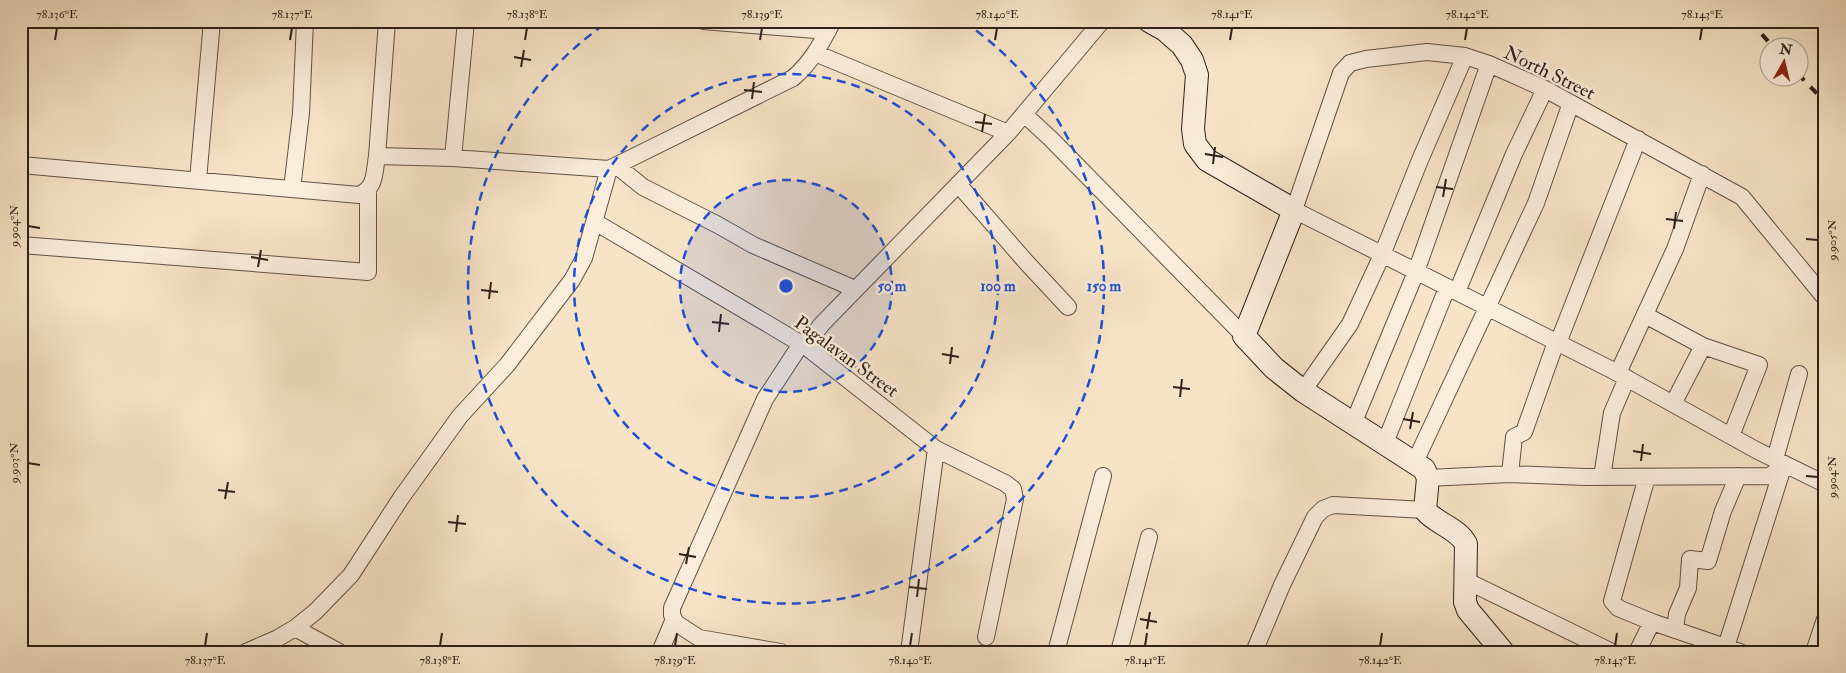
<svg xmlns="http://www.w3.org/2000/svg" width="1846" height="673" font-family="'IM FELL Double Pica',serif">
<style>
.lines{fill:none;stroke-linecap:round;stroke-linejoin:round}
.street-casing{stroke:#605245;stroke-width:18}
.secondary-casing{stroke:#2d211a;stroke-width:24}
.street{stroke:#faeddb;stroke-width:16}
.secondary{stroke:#faeddb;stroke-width:22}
.rail{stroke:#2d211a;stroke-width:4;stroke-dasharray:9 9;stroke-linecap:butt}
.ticks{fill:none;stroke:#2d211a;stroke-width:2}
.ring{fill:none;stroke:#1d4ed8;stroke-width:2.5;stroke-dasharray:9 6}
.labels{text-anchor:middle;stroke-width:5;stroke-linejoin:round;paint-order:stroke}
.street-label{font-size:19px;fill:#2d211a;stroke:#faeddb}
.centre{fill:#1d4ed8;stroke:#faeddb;stroke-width:2.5}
.ring-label{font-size:15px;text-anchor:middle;font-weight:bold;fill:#1d4ed8;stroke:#faeddb;stroke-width:5;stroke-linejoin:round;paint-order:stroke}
.neatline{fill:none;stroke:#2d211a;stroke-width:2}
.ticks-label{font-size:12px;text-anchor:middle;fill:#2d211a}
</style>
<rect width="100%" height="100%" fill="#f7e4c7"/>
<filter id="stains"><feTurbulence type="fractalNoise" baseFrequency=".004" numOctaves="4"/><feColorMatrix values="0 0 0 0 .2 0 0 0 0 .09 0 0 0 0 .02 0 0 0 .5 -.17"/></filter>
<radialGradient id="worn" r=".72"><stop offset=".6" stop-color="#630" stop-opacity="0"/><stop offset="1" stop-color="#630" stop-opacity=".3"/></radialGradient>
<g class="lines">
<defs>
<path id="street" d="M703,21L828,31
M815,53L1008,133
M1024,114L1051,139L1244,336
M377,156L387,21
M453,158L466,21
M21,165L359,195C376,188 374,173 377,156L453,158L609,169
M617,166L643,187L718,225L753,245L855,289
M198,180L212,21
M958,184L1027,263L1068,307
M292,189L301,113L305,21
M595,222L805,346L936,449L1005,483L1013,489L1015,499L986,637
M21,245L368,272V191
M1457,292L1514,154L1545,89
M1825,298L1742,197L1545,89L1489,64L1465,56L1427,52L1366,59L1350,63L1341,73L1294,210L1610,369L1756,450L1825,484
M1645,315L1703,346L1673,404
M1558,343L1638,139
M805,346L822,324L1008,133L1102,21
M1703,346L1759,365L1731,436
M1618,373L1675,249L1702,174
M1303,391L1350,324L1382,255L1420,160L1465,56
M1353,424L1416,272L1489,64
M1385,443L1447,288
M1775,459L1799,374
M1415,462L1536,203L1571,103
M1510,474L1514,437L1524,432L1556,342
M1602,477L1612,413L1627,378
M1647,477L1612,601L1618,608L1652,622
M1428,478L1510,474L1585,477L1770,476L1784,464
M1465,580L1612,652
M295,628L339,652
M1675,630L1677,614L1688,588L1690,559L1708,561L1723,511L1738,476
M1726,647L1784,464
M246,652L278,638L295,628L315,612L351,575L401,498L460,416L507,365L572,280L584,258L609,169L793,78C812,62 822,42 833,21
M660,652L674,619
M781,652L699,638L676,623L672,615V608L765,399L801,344
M909,652L936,449
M1056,652L1103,476
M1119,652L1149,537
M1254,652L1282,585L1315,517L1323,509L1333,505L1425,510
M1637,652L1652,622L1740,652
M1814,652L1825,619"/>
<path id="secondary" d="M1149,21L1165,30L1182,45L1192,60L1197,75L1193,129L1195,144L1207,160L1294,210L1244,336L1274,368L1303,391L1424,469L1428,478L1425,510C1436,524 1458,528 1466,544L1465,602L1468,610L1503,652"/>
</defs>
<use href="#street" class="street-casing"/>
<use href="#secondary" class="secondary-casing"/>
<use href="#street" class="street"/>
<use href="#secondary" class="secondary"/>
<path class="rail" d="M1750,21L1774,48
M1798,74L1825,102"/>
</g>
<path class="ticks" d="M55,40L57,28M290,40L292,28M525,40L527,28M760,40L762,28M995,40L997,28M1230,40L1232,28M1465,40L1467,28M1700,40L1702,28M514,57L531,60M521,67L524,50M744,90L762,92M752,99L754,82M975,122L992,124M982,132L985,114M1205,154L1223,157M1213,164L1215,147M1436,187L1453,189M1443,197L1446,179M1666,219L1683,221M28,226L40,228M1674,229L1676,212M1806,239L1818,240M251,257L268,260M258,267L261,250M481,290L498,292M489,299L491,282M712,322L729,324M719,332L721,314M942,354L959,357M950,364L952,347M1173,387L1190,389M1180,397L1182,379M1403,419L1420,422M1410,429L1413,412M1633,451L1651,454M1641,461L1643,444M28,463L40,465M1806,476L1818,477M218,490L235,492M225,499L228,482M448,522L466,524M456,532L458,515M679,554L696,557M686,564L689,547M909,587L927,589M917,597L919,579M1140,619L1157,622M1147,629L1150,612M205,646L207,633M440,646L442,633M675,646L677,633M910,646L912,633M1145,646L1147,633M1380,646L1382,633M1615,646L1617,633"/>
<circle cx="786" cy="286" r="106" fill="#1d4ed8" fill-opacity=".12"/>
<g class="ring">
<circle cx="786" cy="286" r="106"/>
<circle cx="786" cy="286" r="212"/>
<path d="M964 22A318 318 0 1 1 608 22"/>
</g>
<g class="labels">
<g class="street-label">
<text transform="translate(1550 72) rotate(26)" y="7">North Street</text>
<text transform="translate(847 356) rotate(36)" y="7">Pagalavan Street</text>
</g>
</g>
<circle cx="786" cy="286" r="8" class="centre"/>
<g class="ring-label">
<text x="892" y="291">50 m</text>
<text x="998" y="291">100 m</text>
<text x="1104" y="291">150 m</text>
</g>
<rect width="1846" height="673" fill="none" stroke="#f7e4c7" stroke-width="55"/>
<g transform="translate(1784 62) rotate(8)"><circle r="24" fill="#faeddb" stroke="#a89b8e"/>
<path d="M0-4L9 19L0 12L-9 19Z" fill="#8f2418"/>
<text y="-8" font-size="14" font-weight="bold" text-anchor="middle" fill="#2d211a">N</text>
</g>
<rect x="28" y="28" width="1790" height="618" class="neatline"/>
<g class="ticks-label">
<text x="57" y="18">78.136°E</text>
<text x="292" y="18">78.137°E</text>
<text x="527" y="18">78.138°E</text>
<text x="762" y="18">78.139°E</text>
<text x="997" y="18">78.140°E</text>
<text x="1232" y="18">78.141°E</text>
<text x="1467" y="18">78.142°E</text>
<text x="1702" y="18">78.143°E</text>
<text transform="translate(14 226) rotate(-90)" y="4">9.904°N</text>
<text transform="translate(1832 240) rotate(-90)" y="4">9.905°N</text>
<text transform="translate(14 463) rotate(-90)" y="4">9.903°N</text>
<text transform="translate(1832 477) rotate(-90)" y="4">9.904°N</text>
<text x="205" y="664">78.137°E</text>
<text x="440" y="664">78.138°E</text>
<text x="675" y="664">78.139°E</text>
<text x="910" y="664">78.140°E</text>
<text x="1145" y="664">78.141°E</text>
<text x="1380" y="664">78.142°E</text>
<text x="1615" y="664">78.143°E</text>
</g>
<rect width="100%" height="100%" filter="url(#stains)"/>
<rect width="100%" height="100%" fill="url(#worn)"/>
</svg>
